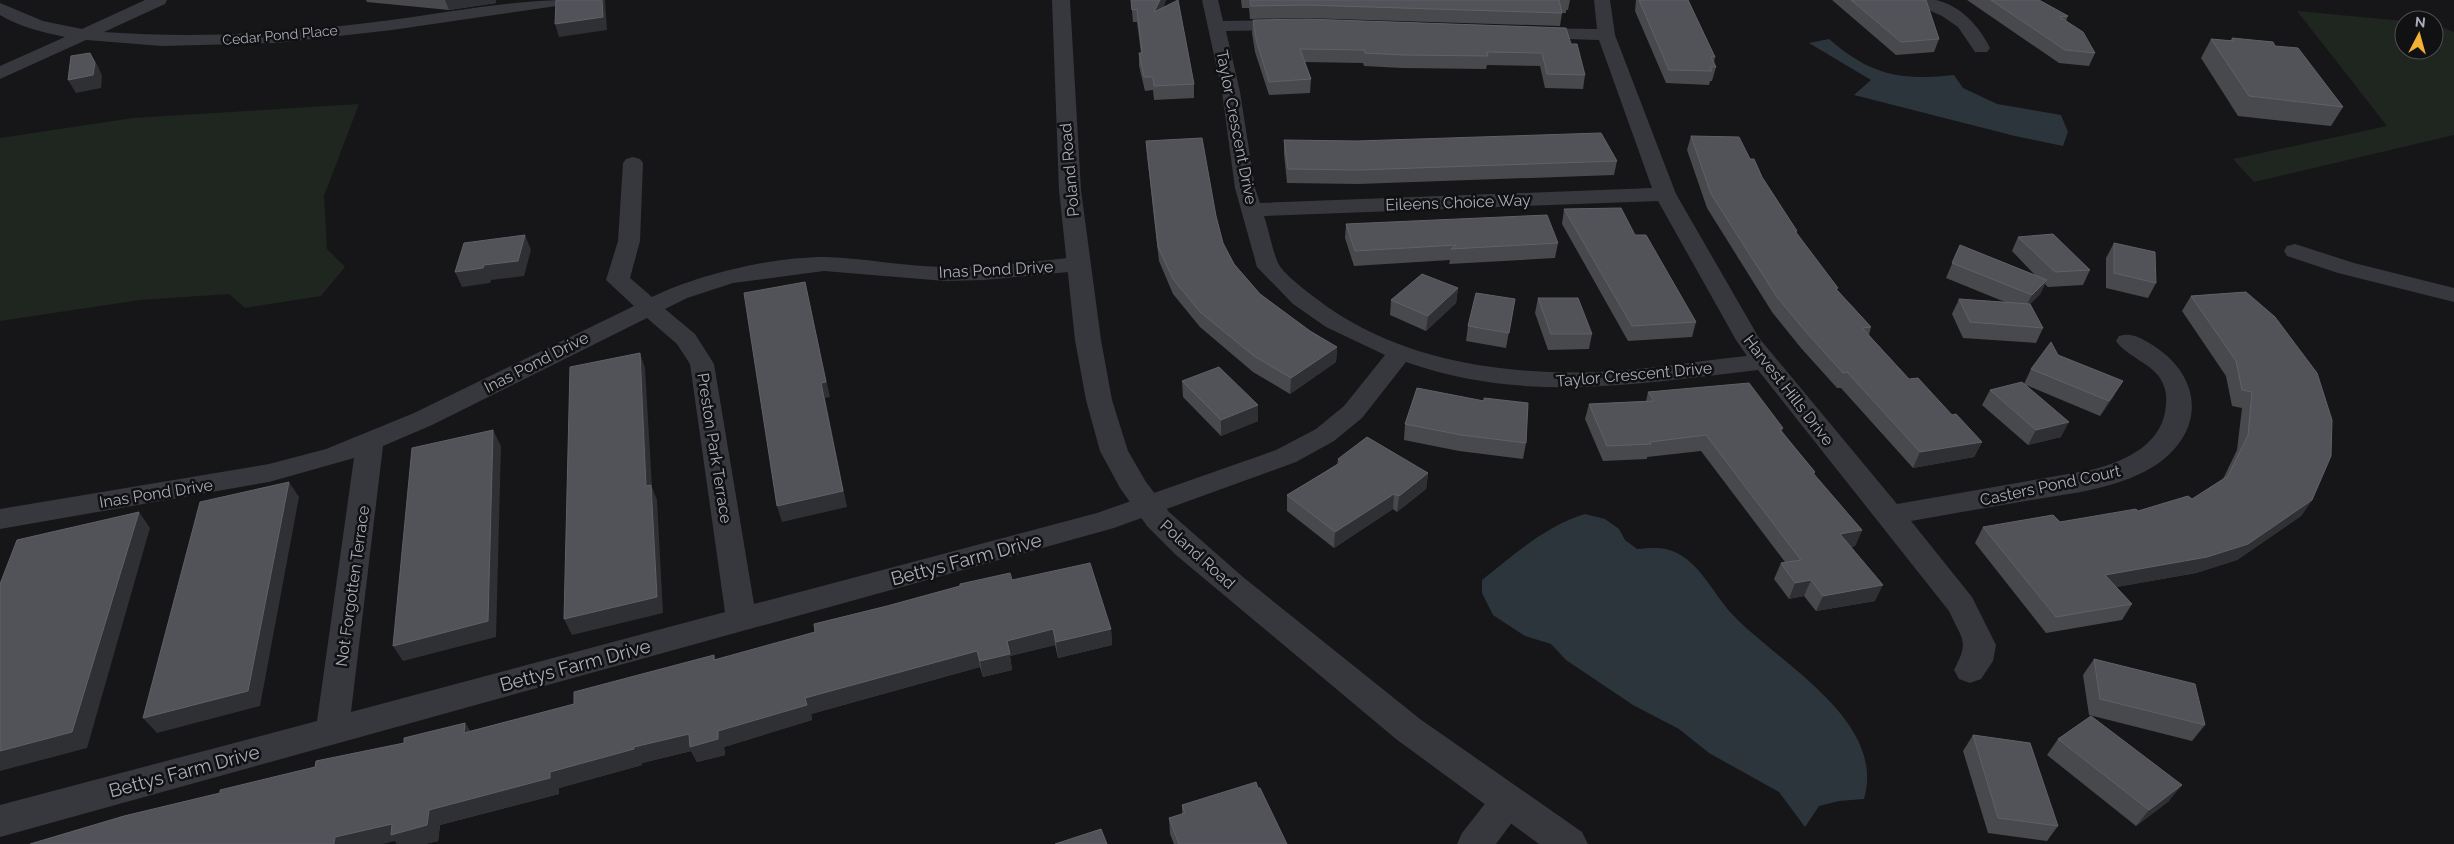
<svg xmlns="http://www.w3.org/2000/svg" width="2454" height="844" font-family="Raleway,sans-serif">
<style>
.green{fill:#1e261f}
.water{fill:#2c353c}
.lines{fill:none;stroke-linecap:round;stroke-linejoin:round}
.minor{fill:#37383d;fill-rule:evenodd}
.tertiary{fill:#37383d;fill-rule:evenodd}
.wall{fill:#47494d}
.shaded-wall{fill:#2f3033}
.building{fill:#525359;stroke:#5f6168}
.labels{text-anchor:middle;stroke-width:5;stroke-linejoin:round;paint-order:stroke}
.far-street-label{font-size:14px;fill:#a8adb8;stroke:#111113}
.street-label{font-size:16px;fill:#a8adb8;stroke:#111113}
.near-street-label{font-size:19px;fill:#a8adb8;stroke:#111113}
</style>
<rect width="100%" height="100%" fill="#161618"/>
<path class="green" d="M2297,11L2404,21V50H2434V24L2454,32V135L2254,182L2233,159L2387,126Z
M359,104L324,196L327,249L345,267L321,296L245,308L229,294L140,300L0,321V138L133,118Z"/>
<path class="water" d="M1829,39C1870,75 1901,81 1954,75L1963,88L1997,104L2061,115L2068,132L2063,146L2015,136L1854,95L1871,80L1809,43Z
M1585,514L1605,519L1619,529L1625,540L1637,549C1652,548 1663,546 1677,553C1702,566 1714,595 1733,615C1778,663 1887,720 1864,799L1839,801L1819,806L1805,827L1779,792L1709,753L1679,729L1633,705L1566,660L1551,644L1525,636L1493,615L1482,593V580C1514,555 1545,526 1585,514Z"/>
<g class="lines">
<path class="minor" d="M145,0H167L165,4L104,32C201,39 295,33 391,20C452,12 510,0 571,0L569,4L563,5L392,30L277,43L162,46L86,40L0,79V66L65,37C42,32 20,27 0,15V3L43,21L82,29Z
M1202,0H1218L1223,21L1289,20L1295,21L1298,25L1295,29L1289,30L1226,31L1240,92L1255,188L1260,203L1652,188L1599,40L1533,38L1527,37L1524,33L1527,29L1533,28L1597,29L1594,0H1610L1615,35L1676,194L1759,338L1897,504L2091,470C2126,461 2164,444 2166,404C2167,394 2165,386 2160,378C2149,362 2126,356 2116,341L2119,336C2133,332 2142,339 2154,346C2206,380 2204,436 2151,468C2112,491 2063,494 2020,502C1983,508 1947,515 1911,521L1972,597L1996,645L1993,661L1981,679L1970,683L1959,679L1954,670C1970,640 1962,640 1949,611L1758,370C1635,384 1526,404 1406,362L1362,418L1334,441L1296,462L1114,528L0,837V805L317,721L354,458L269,482L0,529V509L269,464L326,449L414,413L634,306L606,280L618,241L623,163L626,159L633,157L640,159L643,163L640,241L630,278L652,297C699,274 772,257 825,257C865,258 906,267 946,267C991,268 1035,261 1079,257L1087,259L1090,264L1087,269L1079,271L984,280L945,281L824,271L733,283L687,298L665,309L695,334L714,364L754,604L1097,513L1276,450L1316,429L1344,406L1385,355L1326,327L1293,304L1257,267L1235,188L1222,92ZM1658,201L1736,340L1747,356C1697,361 1647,370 1597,372C1504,375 1406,361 1329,308C1317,299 1284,276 1278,263C1272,249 1269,231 1264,216ZM647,318L677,344L690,364L725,612L351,712L383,446L432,425Z
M1913,0C1920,0 1929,0 1936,0C1960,5 1980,27 1990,48L1987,52H1975L1958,27L1942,16L1915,4Z
M2295,244L2354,263L2454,288V302L2338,273L2287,256L2284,251L2287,246Z
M1507,787L1519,791L1524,802L1519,813L1496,844H1457L1462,833L1495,791Z"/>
<path class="tertiary" d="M1052,0H1070L1081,190L1101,340L1112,400L1128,451L1146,482L1169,512L1243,577L1420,719L1582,832L1588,844H1539L1396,739L1176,555L1147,526L1120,488L1100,451L1086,400L1075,340L1059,190Z"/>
</g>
<path class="wall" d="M366,0H496V3L449,10L367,2Z
M1131,0H1166L1163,8L1194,84V98L1154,100L1153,90L1145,91L1139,66V53H1141L1137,22H1133Z
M1241,0H1570L1568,10H1566V13H1562L1560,26L1305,18L1250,19L1249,8H1242Z
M1636,0H1688L1715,57L1714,63L1716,67L1712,81H1710L1709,85L1666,83L1635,11Z
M1832,0H1926L1939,39L1934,52L1896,55Z
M1967,0H2039L2068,16L2066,21L2095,53L2089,66L2059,63Z
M1253,20L1571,44L1585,75L1583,89L1545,88L1540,66L1487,65L1486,69L1402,68L1364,66L1363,63L1304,62L1311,79L1310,93L1269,95L1255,52L1252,33Z
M2232,38L2275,46L2343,107L2331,126L2238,116L2201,58L2211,39L2230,41Z
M1691,136L1750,159L1797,231L1796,233L1837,290L1871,327L1869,335L1909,379L1982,442L1974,457L1913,468L1841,388H1837L1801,348L1772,312L1707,208L1687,150Z
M1284,140L1617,161L1614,175L1358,184L1287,183L1284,154Z
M1146,141L1216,216L1223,243L1234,264L1260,294L1310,331L1337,347L1336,362L1290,394L1253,372L1200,327L1173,294L1159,261L1147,155Z
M1564,209L1635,235L1696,322L1692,337L1628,341L1562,224Z
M1346,224L1558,243L1555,258L1449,264L1450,260L1354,266L1345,238Z
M2018,237L2090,270L2083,285L2048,287L2045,284L2040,294L2030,304L2043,328L2036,343L1963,338L1952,314L1959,299L2005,302L1946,278L1960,245L2035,275L2012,251Z
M2114,243L2156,283L2148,298L2106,288V258Z
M1458,288L1456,303L1426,331L1390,315L1391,300Z
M2246,292L2312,500L2301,516L2237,560L2196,573L2116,587L2132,604L2122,620L2046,633L1975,543L1983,527L2060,522L2138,511L2192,499L2223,479L2237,450L2242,408L2232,406L2226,376L2182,311L2191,296Z
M1538,298L1592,334L1589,349L1548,350L1535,313Z
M1515,299L1506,348L1466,341L1468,326Z
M2058,355L2114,396L2100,416L2026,385L2061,437L2028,445L1982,405L1990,390L2024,384L2031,369Z
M1182,381L1258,405V421L1221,436L1183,397Z
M1648,392L1783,428L1782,431L1815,472L1814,475L1862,530L1855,546L1851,547L1875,601L1816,611L1804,596L1789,599L1774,579L1781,563L1785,562L1701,451L1647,457V459L1603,461L1585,419L1589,404L1646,401Z
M1484,401L1526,443L1523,459L1459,451L1404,440L1405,424Z
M1338,459L1428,473L1426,489L1397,512L1393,509L1334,548L1287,511V495L1337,464Z
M1012,580L1111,629L1112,645L1058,658L1055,645L1010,656L1012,670L983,677L980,667L811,714L812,720L724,747L725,755L697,762L691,751L642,763V765L559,788V794L440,825L438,841L425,844H397L395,841L220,793L404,743L465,723L470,731L574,704L714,655L715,660Z
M2094,659L2205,725L2192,741L2089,715L2083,675Z
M1973,735L2058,826L2047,841L1988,833L1963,751Z
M2058,739L2169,801L2136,826L2047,755Z
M1182,805L1287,844H1174L1170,834L1169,818L1182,814Z"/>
<path class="shaded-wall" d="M445,0H496V3L449,10Z
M602,0H605L607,30L559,37L555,24Z
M1160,0H1166L1155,25L1154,12Z
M90,53L98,66L102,76L101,88L76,93L68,80Z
M525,235L531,250L524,276L491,280L490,283L462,287L455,272L484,265Z
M2047,280L2040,294L2024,310L2032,295Z
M805,282L830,397L825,398L847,507L782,522L777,506L821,383Z
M1458,288L1456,303L1426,331L1428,316Z
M1337,347L1336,362L1290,394L1291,378Z
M640,353L645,368L652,487L657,500L663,613L572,635L564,619L646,486Z
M2123,381L2114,396L2100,416L2109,401Z
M1258,405V421L1221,436V420Z
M2069,422L2061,437L2028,445L2036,430Z
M493,430L501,446L496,637L403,661L393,646Z
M1982,442L1974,457L1913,468L1920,452Z
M1428,473L1426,489L1397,512L1399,496Z
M289,482L299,497L260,706L157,733L143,718Z
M1394,494L1393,509L1334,548L1335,532Z
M2312,500L2301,516L2237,560L2196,573L2095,591L2105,575Z
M139,512L150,528L87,748L0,771V751L130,540Z
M1862,530L1855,546L1833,550L1840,534Z
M1811,580L1804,596L1789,599L1795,583Z
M1883,585L1875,601L1816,611L1823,596Z
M1053,629L1055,645L1010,656L1012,670L983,677L980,661L1007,641Z
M1111,629L1112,645L1058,658L1056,642Z
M977,651L980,667L811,714L812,720L724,747L725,755L697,762L691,751L642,763V765L559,788V794L440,825L438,841L425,844H397L395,841L383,844H334L335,837L429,810L550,772L634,747L689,734L718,731L805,698Z
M465,723L475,738L464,733Z
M2182,785L2169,801L2136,826L2149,810Z"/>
<path class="building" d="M556,0H602L603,17L555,24Z
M1131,0H1160L1154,12L1178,0L1194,84L1154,86L1153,77H1144L1139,53H1142L1137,9L1132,10Z
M1250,0H1559L1562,13L1306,5L1251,6Z
M1639,0H1688L1715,57H1711L1716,67H1710L1712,71L1669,70Z
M1851,0H1926L1939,39L1901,42Z
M1991,0H2039L2068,16L2060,17L2083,32L2095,53L2065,50Z
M1306,19L1566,28L1571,44H1577L1585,75L1547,74L1542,53L1487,52L1488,56L1403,55L1365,53L1364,50L1300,49L1311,79L1269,82L1256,39L1253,20Z
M2232,38L2273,42L2275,46L2298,48L2343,107L2249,96L2211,39L2234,41Z
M90,53L95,63L93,75L68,80L71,56Z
M1601,133L1617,161L1359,170L1288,169L1284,140L1357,141Z
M1691,136L1739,137L1750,159H1754L1762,177L1797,231H1795L1838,288L1836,289L1871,327L1862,328L1909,379L1918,378L1952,415L1956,414L1982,442L1920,452L1847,372L1843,373L1806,332L1777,297L1711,194Z
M1202,138L1216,216L1223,243L1234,264L1260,294L1310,331L1337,347L1291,378L1254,356L1200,312L1173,279L1158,247L1146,141Z
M1621,208L1635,235H1646L1696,322L1632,326L1564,209Z
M1547,215L1558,243L1451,249L1456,245L1355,251L1346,224Z
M2053,234L2090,270L2055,272L2018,237Z
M525,235L518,261L484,265L483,268L455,272L464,243Z
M2114,243L2155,252L2156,283L2114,273Z
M1960,245L2047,280L2032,295L1952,263Z
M1422,274L1458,288L1428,316L1391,300Z
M805,282L826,382L821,383L843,491L777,506L744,293Z
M2246,292L2275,317L2317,373L2332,420L2331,456L2312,500L2248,544L2207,557L2105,575L2132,604L2056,617L1983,527L2053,515L2060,522L2136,509L2138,511L2188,496L2192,499L2228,476L2248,435L2252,392L2242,390L2236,361L2191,296Z
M1476,293L1515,299L1509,333L1468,326Z
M1538,298H1578L1592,334H1551Z
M1959,299L2030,304L2043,328L1970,322Z
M2051,342L2058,355L2123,381L2109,401L2031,369Z
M640,353L646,486L651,485L657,597L564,619L570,367Z
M1219,367L1258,405L1221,420L1182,381Z
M2022,382L2069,422L2036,430L1990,390Z
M1749,383L1783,428L1779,429L1815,472L1813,473L1862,530L1840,534L1883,585L1823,596L1811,580L1795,583L1781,563L1801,560L1706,435L1650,442L1651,444L1607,446L1589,404L1654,401L1648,392Z
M1417,388L1484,401V398L1528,403L1526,443L1461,435L1405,424Z
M493,430L488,621L393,646L412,448Z
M1367,437L1428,473L1399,496L1394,494L1335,532L1287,495L1342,462L1338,459Z
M289,482L248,691L143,718L200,502Z
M139,512L72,732L0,751V584L17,540Z
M1090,563L1111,629L1056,642L1053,629L1007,641L1010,654L980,661L977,651L805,698L807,705L718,731V739L690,747L689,734L634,747V749L550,772V778L429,810L427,825L391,835L392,824L335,837L334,844H30L124,816L220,793V790L315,767L316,761L404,743V738L465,723L464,733L574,704V692L714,655V660L815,632L814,624L887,606L960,586V584L1010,573L1012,580Z
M2094,659L2195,684L2205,725L2100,699Z
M2091,716L2182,785L2149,810L2058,739Z
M1973,735L2030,743L2058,826L1998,818Z
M1256,782L1258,788H1260L1287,844H1179L1169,818L1185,813L1182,805Z
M1101,829L1107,844H1055Z"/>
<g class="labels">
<g class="far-street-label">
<text transform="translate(280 35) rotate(-5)" y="5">Cedar Pond Place</text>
</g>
<g class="street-label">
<text transform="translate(1237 127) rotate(79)" y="6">Taylor Crescent Drive</text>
<text transform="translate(1069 170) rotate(-95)" y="6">Poland Road</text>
<text transform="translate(1458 202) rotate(-2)" y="6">Eileens Choice Way</text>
<text transform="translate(996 269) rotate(-3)" y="6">Inas Pond Drive</text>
<text transform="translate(536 362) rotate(-27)" y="6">Inas Pond Drive</text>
<text transform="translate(1634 374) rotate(-5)" y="6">Taylor Crescent Drive</text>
<text transform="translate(1789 390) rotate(52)" y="6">Harvest Hills Drive</text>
<text transform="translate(715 448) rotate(81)" y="6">Preston Park Terrace</text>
<text transform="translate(2050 485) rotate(-12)" y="6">Casters Pond Court</text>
<text transform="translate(156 493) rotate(-9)" y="6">Inas Pond Drive</text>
<text transform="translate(1198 554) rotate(42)" y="6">Poland Road</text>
<text transform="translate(352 586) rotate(-82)" y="6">Not Forgotten Terrace</text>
</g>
<g class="near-street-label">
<text transform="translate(966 559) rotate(-15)" y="7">Bettys Farm Drive</text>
<text transform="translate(575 665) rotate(-15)" y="7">Bettys Farm Drive</text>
<text transform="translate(184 771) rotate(-15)" y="7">Bettys Farm Drive</text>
</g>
</g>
<g transform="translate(2419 35) rotate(6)"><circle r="24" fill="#111113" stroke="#4d4f55"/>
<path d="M0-4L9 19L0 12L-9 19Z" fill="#f2b134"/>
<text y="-8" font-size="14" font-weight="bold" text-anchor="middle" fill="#a8adb8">N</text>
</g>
</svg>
